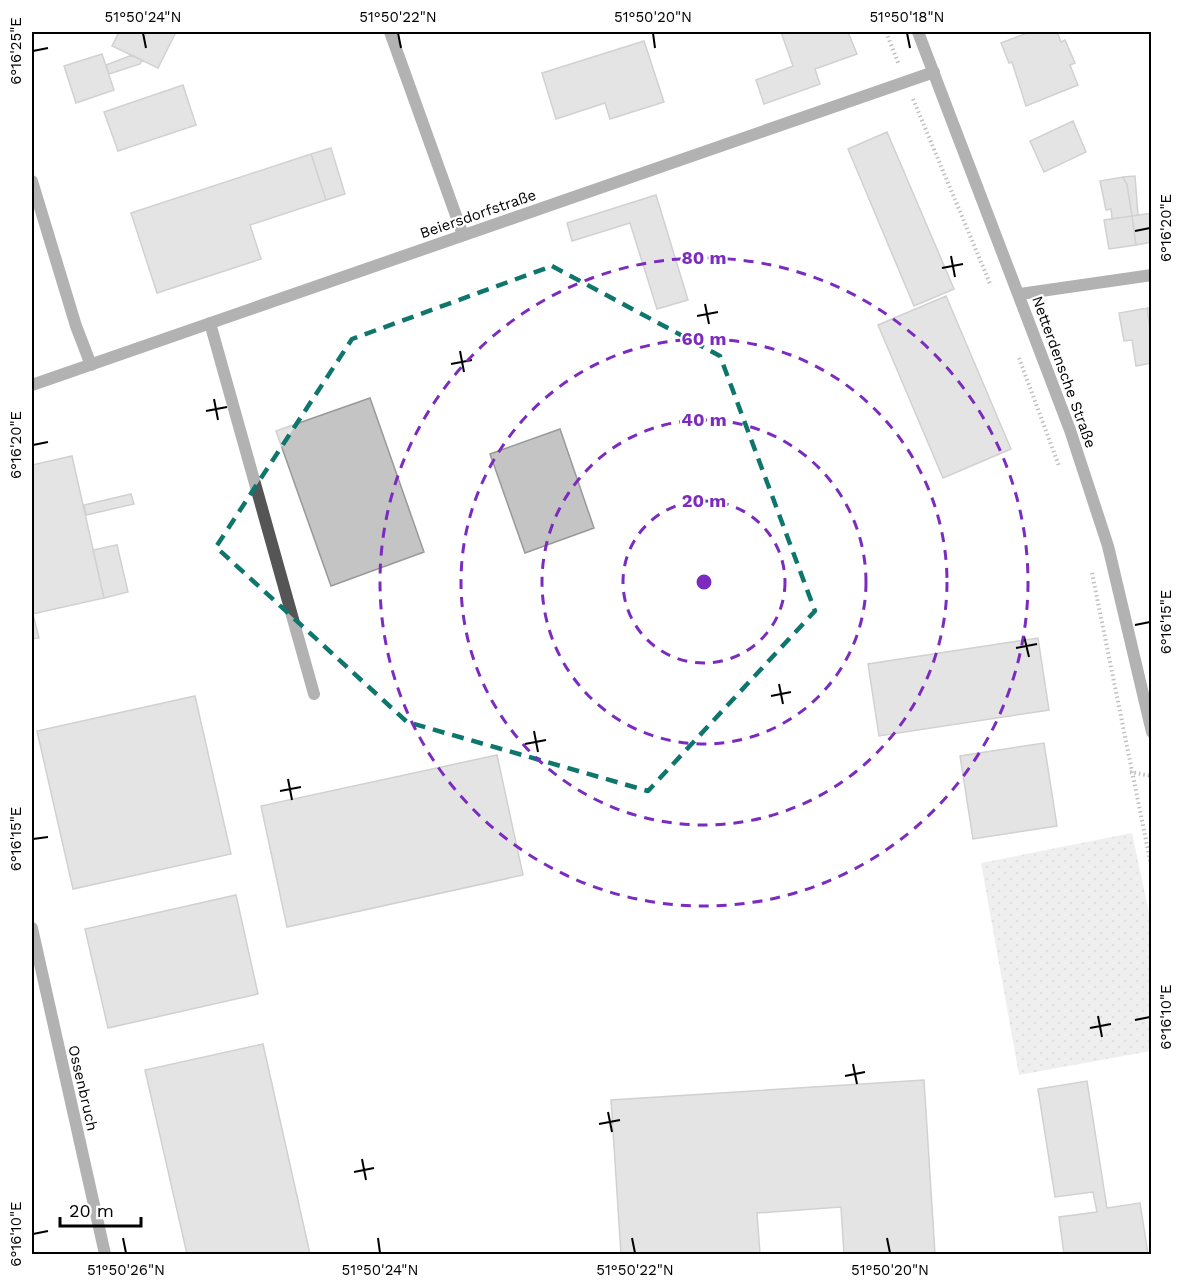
<svg xmlns="http://www.w3.org/2000/svg" width="1183" height="1286" font-family="'Work Sans',sans-serif">
<style>
.green{fill:url(#green-dots)}
.building{fill:#c4c4c4;stroke:#999;stroke-width:1.5}
.lines{fill:none;stroke-linecap:round;stroke-linejoin:round}
.path{stroke:#777;stroke-width:4;stroke-dasharray:1.5 3;stroke-linecap:butt}
.service{stroke:#555;stroke-width:12}
.minor{stroke:#555;stroke-width:12}
.tertiary{stroke:#555;stroke-width:12}
.marked{fill:none;stroke:#0f766e;stroke-width:4.5;stroke-dasharray:12 8;stroke-linejoin:round}
.ticks{fill:none;stroke:#000;stroke-width:2}
.ring{fill:none;stroke:#7b2cbf;stroke-width:3;stroke-dasharray:10 8}
.labels{text-anchor:middle;stroke-width:4.5;stroke-linejoin:round;paint-order:stroke}
.street-label{font-size:15px;fill:#000;stroke:#fff}
.centre{fill:#7b2cbf;stroke:#fff;stroke-width:3}
.ring-label{font-size:18px;text-anchor:middle;font-weight:bold;fill:#7b2cbf;stroke:#fff;stroke-width:4.5;stroke-linejoin:round;paint-order:stroke}
.neatline{fill:none;stroke:#000;stroke-width:2}
.ticks-label{font-size:15px;text-anchor:middle;fill:#000}
</style>
<defs>
<pattern id="green-dots" width="8" height="8" patternUnits="userSpaceOnUse" patternTransform="scale(1.5)"><rect width="8" height="8" fill="#dcdcdc"/><path d="M2 2h.1M6 6h.1" fill="none" stroke="#bbb" stroke-width="1.8" stroke-linecap="round"/></pattern>
</defs>
<rect width="100%" height="100%" fill="#fff"/>
<path class="green" d="M1132,833L1151,922V1051L1019,1075L981,863Z"/>
<path class="building" d="M119,32H176L158,68L112,46Z
M781,32H848L857,54L815,69L820,84L764,104L756,80L793,66Z
M1030,32H1057L1061,42L1065,40L1075,63L1070,65L1078,85L1026,106L1012,62L1009,63L1001,43Z
M644,41L664,102L610,119L605,103L556,119L542,73Z
M102,54L114,90L76,103L64,66Z
M132,55L142,60L140,64L109,74L106,65Z
M183,85L196,125L118,151L104,112Z
M1073,121L1086,152L1044,172L1030,141Z
M887,132L954,289L914,306L848,149Z
M331,148L345,194L326,200L311,154Z
M311,154L326,200L250,225L261,259L157,293L131,213Z
M1135,176L1138,215L1132,216L1127,185L1123,177Z
M1123,177L1127,185L1132,216L1112,219L1111,209L1106,210L1100,181Z
M656,195L688,300L657,309L630,223L572,241L567,223Z
M1152,213V242L1136,245L1132,216Z
M1132,216L1136,245L1109,249L1104,220Z
M946,296L1011,449L943,478L878,325Z
M1147,308H1152L1151,337Z
M1147,308L1152,338V363L1136,366L1132,340L1124,341L1119,313Z
M370,398L424,552L331,586L276,431Z
M560,429L594,528L525,553L490,454Z
M72,456L104,598L32,614V465Z
M131,494L134,504L86,515L84,505Z
M117,545L128,592L104,598L93,550Z
M32,614H33L39,638L32,639Z
M1038,638L1049,710L879,736L868,664Z
M195,696L231,854L73,889L37,731Z
M1044,743L1057,826L973,839L960,756Z
M497,755L523,875L287,927L261,806Z
M236,895L258,994L108,1028L85,929Z
M263,1044L310,1254H187L145,1070Z
M924,1080L935,1254H844L841,1207L757,1213L760,1254H621L611,1100Z
M1087,1081L1107,1208L1140,1203L1148,1254H1064L1059,1217L1097,1212L1093,1192L1055,1197L1038,1089Z"/>
<g class="lines">
<path class="path" d="M886,32L899,65
M913,99L991,286
M1019,358L1059,466
M1092,573L1152,870
M1130,772L1152,776"/>
<path class="service" d="M32,181L76,326L91,365
M210,323L314,694"/>
<path class="minor" d="M390,32L463,235
M1020,294L1152,275
M32,385L934,72
M32,928L105,1254"/>
<path class="tertiary" d="M918,32L1070,430L1108,546L1152,732"/>
</g>
<path d="M0 0H1183V1286H0ZM552,266L720,356L815,611L648,791L407,722L216,547L352,339Z" fill="#fff" fill-opacity=".55" fill-rule="evenodd"/>
<path class="marked" d="M552,266L720,356L815,611L648,791L407,722L216,547L352,339Z"/>
<path class="ticks" d="M143,33L146,48M398,33L401,48M653,33L655,48M907,33L910,48M33,51L48,48M1135,231L1150,228M951,256L955,277M942,268L963,264M705,304L709,324M697,316L718,312M460,351L464,372M451,364L472,360M214,399L218,420M206,411L227,407M33,445L48,442M1135,625L1150,622M1024,636L1029,657M1016,648L1037,644M779,684L783,704M771,696L791,692M534,731L538,752M525,744L546,740M288,779L292,800M280,791L301,787M33,839L48,837M1098,1016L1102,1037M1135,1020L1150,1017M1090,1028L1111,1024M853,1064L857,1084M845,1076L865,1072M608,1112L612,1132M599,1124L620,1120M362,1159L366,1180M354,1172L374,1168M33,1234L48,1231M123,1238L126,1253M378,1238L380,1253M632,1238L635,1253M887,1238L890,1253"/>
<g class="ring">
<circle cx="704" cy="582" r="81"/>
<circle cx="704" cy="582" r="162"/>
<circle cx="704" cy="582" r="243"/>
<circle cx="704" cy="582" r="324"/>
</g>
<g class="labels">
<g class="street-label">
<text transform="translate(478 214) rotate(-19)" y="5">Beiersdorfstraße</text>
<text transform="translate(1064 372) rotate(70)" y="5">Netterdensche Straße</text>
<text transform="translate(83 1088) rotate(77)" y="5">Ossenbruch</text>
</g>
</g>
<circle cx="704" cy="582" r="9" class="centre"/>
<g class="ring-label">
<text x="704" y="264">80 m</text>
<text x="704" y="345">60 m</text>
<text x="704" y="426">40 m</text>
<text x="704" y="507">20 m</text>
</g>
<rect width="1183" height="1286" fill="none" stroke="#ffffff" stroke-width="66"/>
<path d="M60 1217v9h81v-9" fill="none" stroke="#000000" stroke-width="3"/>
<text x="69" y="1217" font-size="18" fill="#000000" stroke="#ffffff" stroke-width="4.5" paint-order="stroke">20 m</text>
<rect x="33" y="33" width="1117" height="1220" class="neatline"/>
<g class="ticks-label">
<text x="143" y="22">51°50'24"N</text>
<text x="398" y="22">51°50'22"N</text>
<text x="653" y="22">51°50'20"N</text>
<text x="907" y="22">51°50'18"N</text>
<text transform="translate(16 51) rotate(-90)" y="5">6°16'25"E</text>
<text transform="translate(1166 228) rotate(-90)" y="5">6°16'20"E</text>
<text transform="translate(16 445) rotate(-90)" y="5">6°16'20"E</text>
<text transform="translate(1166 622) rotate(-90)" y="5">6°16'15"E</text>
<text transform="translate(16 839) rotate(-90)" y="5">6°16'15"E</text>
<text transform="translate(1166 1017) rotate(-90)" y="5">6°16'10"E</text>
<text transform="translate(16 1234) rotate(-90)" y="5">6°16'10"E</text>
<text x="126" y="1275">51°50'26"N</text>
<text x="380" y="1275">51°50'24"N</text>
<text x="635" y="1275">51°50'22"N</text>
<text x="890" y="1275">51°50'20"N</text>
</g>
</svg>
